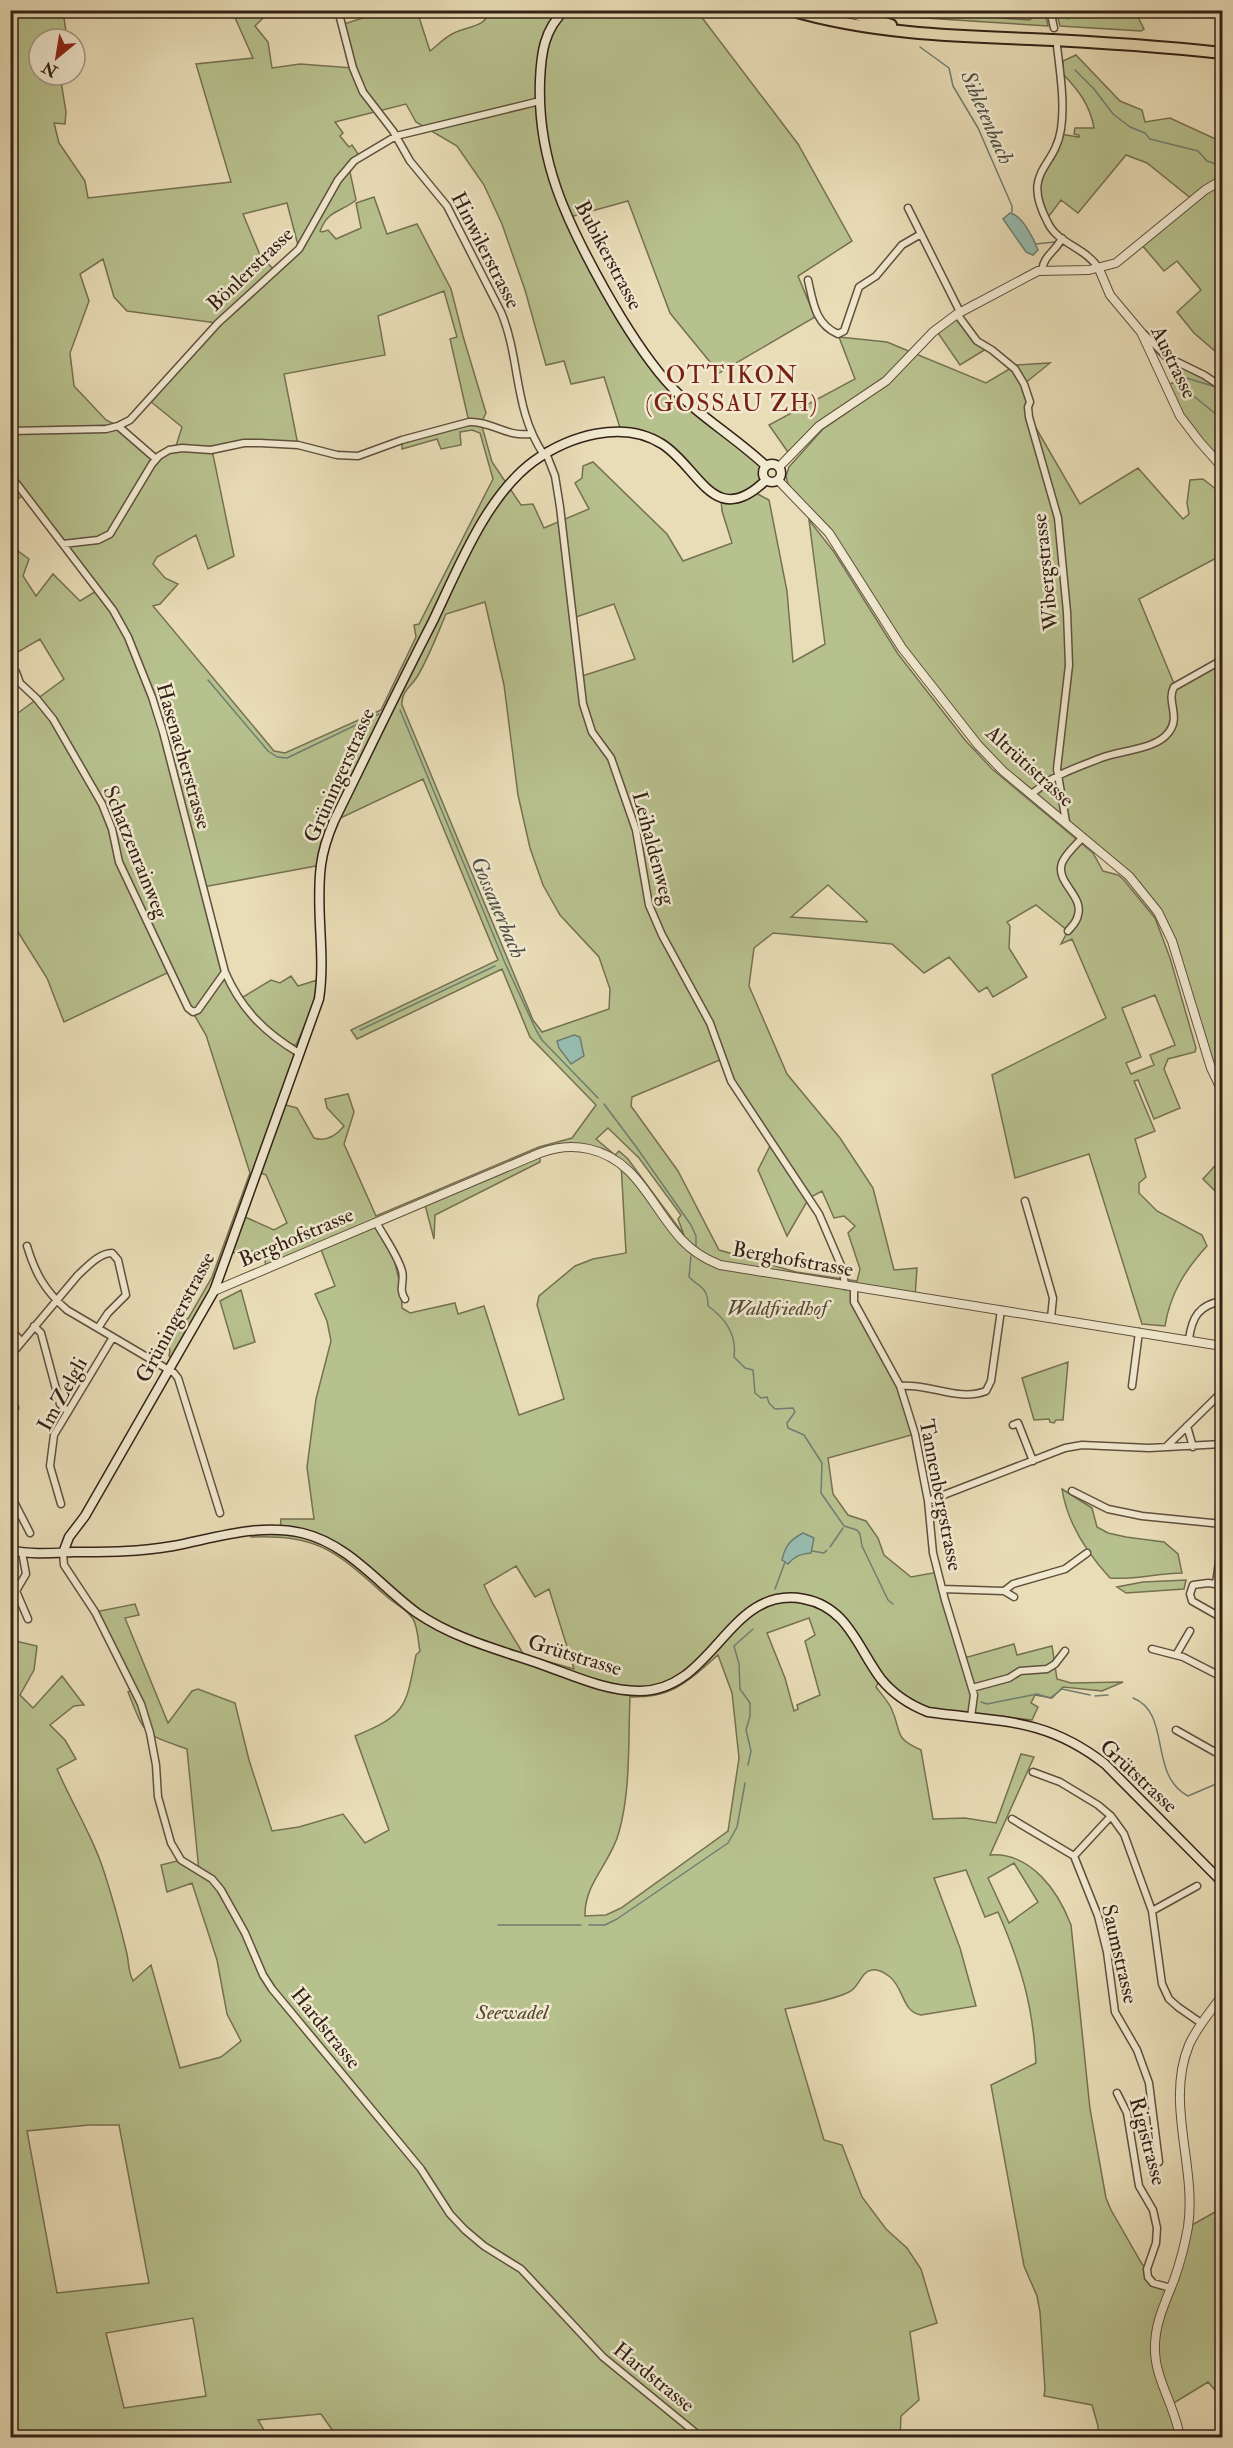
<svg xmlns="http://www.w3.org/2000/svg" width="1233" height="2448" font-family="'IM FELL Double Pica',serif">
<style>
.green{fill:#b7c18e;stroke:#757152;stroke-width:1.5;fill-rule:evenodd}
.water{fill:#97bcaf;stroke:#6f7e72;stroke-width:1.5}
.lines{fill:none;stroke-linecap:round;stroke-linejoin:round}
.stream{stroke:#6f7e72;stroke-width:1.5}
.minor-casing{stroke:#60503e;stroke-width:9}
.tertiary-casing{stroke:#60503e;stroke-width:10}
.secondary-casing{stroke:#332116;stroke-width:11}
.trunk-casing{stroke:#332116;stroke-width:14}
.minor{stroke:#f1e9d0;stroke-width:6}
.tertiary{stroke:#f1e9d0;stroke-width:8}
.secondary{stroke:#f1e9d0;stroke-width:8}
.trunk{stroke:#e9ddb7;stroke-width:10}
.labels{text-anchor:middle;stroke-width:5;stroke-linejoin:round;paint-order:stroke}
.street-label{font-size:21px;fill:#332116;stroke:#f1e9d0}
.park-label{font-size:21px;font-style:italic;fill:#544934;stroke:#f1e9d0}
.water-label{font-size:22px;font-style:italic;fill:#515044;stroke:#f1e9d0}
.quarter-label{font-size:24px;letter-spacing:1.5px;fill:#7a1f14;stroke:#f1e9d0}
</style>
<rect width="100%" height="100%" fill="#e9ddb7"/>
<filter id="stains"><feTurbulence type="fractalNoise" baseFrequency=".00333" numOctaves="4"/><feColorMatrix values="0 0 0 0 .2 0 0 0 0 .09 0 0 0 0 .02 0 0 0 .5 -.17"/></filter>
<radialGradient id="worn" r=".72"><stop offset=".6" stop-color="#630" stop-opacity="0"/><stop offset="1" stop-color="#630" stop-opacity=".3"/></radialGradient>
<path class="green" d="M11,11H63L67,39H39V75H60L66,112L65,124L54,123L59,143L85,181L88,198L231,182L196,64L253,58L232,11H269V12L255,26L268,42L272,68L300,64L353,68L341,25L384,11H417L430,51C438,45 445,37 454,33C467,26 486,28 489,11H697L798,144L852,241L798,276L815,317L719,373L670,313L628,201L570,217L594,271L667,382L764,468V477L752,491L769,500L787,591L793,662L825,644L809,520L834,552L898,654L965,740L992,769L1093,853L1103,871L1118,875L1123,879L1155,918L1170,958L1196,1048L1195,1052L1168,1059L1164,1069L1180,1108L1154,1119L1138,1080L1134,1081L1155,1131L1135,1139L1146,1177L1139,1183V1193L1157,1211L1202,1235L1207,1246C1185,1270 1170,1294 1165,1326L1142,1324L1089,1154L1015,1178L992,1075L1106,1018L1072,939L1061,944L1068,931L1036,905L1007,922L1010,926L1009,948L1027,977L993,997L987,987L979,992L949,957L924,973L892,944L773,933L754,948L749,986L787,1074L840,1138L873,1188L894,1270L917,1268L915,1297L854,1287L853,1295L900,1386L915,1434L828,1458L833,1494L848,1515L866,1521L878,1538L884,1555L911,1577L938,1572L962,1655L968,1657L1014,1644L1017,1655L1052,1646L1057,1679L1071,1683L1123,1682L1102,1691L1063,1687L1052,1698L1035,1695L1031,1703L1038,1707L1032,1720L972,1713L928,1712L880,1679L876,1687C881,1694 889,1702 892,1710C902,1732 893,1738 921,1750L933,1819L965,1818L996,1823L1021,1754L1034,1757L990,1855C1031,1852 1058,1891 1071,1925L1090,2109L1106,2198L1111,2210L1142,2264L1147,2269L1148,2277L1171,2288L1185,2229L1222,2208V2199V2398L1208,2382L1172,2404L1180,2437H1098V2426L1092,2405L1044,2396L1045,2389L1040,2312L1037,2296L1024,2266L991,2085L1036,2063C1033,2005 1021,1965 998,1912L985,1917L966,1870L934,1878L960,1948L976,2006L921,2015C902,2012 904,1988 890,1977C885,1973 879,1969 872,1970C861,1971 859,1988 849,1992C835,1999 801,2006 785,2009L824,2140L842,2145L862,2197L886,2229L907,2248L921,2269L937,2323L910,2332L919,2400L901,2416L900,2437L338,2438L321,2414L258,2420L268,2437H11V1640L37,1646L34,1670L20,1695L33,1708L62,1676L84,1705L74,1706L50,1725L65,1740L76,1759L57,1769C73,1806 95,1840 106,1878C114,1903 121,1929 127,1954C129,1964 128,1971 133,1981L151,1965L180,2068L221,2057L241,2041L227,2014L217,1960L192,1883L167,1892L161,1865L181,1860L199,1871L187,1749C142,1733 146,1737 128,1692L135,1689L95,1612L135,1604L139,1615L125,1618L168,1723L192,1691L198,1689L235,1703L249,1760L272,1831L299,1827L343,1814L365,1843L389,1830L355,1736C407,1715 406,1706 416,1655L420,1651C418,1642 418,1627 413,1619C408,1610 392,1602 385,1595C335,1551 320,1535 251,1537L250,1531L280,1530L281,1519H314L307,1467L316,1399L331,1341L327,1321L315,1294L335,1286L320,1247L266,1269L264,1250L230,1253L174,1359L169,1356L170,1351L167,1341L189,1317L212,1277L250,1173L206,1035L169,972L64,1022L47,978L11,921V710L18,713L64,679L40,639L11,656V546L29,559L23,576L36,596L53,574L80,601L98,590L24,494L11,505ZM406,104L416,122L457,146L484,185L502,224L525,290L546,365L564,361L571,384L604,377L621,431L664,445L721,499L722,511L732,543L683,561L667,534L593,462L583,466L582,478L575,483L589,509L544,528L533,504L521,505L492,462L481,423L486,413L463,336L451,289L417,224L387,234L374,197L356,203L361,228L336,239L328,230L322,232L320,231C329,209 340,213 356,200L350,172L347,168L360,157L352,145L349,147L340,136L343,133L335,122ZM287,203L299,249L275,271L260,255L243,214ZM103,259L114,297L127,311L217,323L150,401L182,427L175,449L156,458L118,426L106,420L74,386L70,353L89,301L80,274ZM444,291L457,337L450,339L469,422L402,440V449L437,439L441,449L461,445L460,432L472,430L480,433L493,479L419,624L414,625L416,637L381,710L285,753L274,751L153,606L160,604L178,584L165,578L153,564L157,557L196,535L208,569L234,556L212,450L260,443L298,445L284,374L385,355L378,316ZM485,602L504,685L518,795L530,848L543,885L560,915L599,957L610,989L609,1009L542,1032L533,1020L402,705C401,691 411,687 417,677C429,657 437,635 446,614ZM614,604L635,659L579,677L573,618ZM423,779L498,960L351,1030L357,1039L502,969L530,1037L596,1105L572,1138L539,1147L376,1216L344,1144L354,1112L348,1094L325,1099L327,1108L344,1126C336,1136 327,1142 314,1138L297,1108L282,1104L299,1053L286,1044L296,1045L313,1007L317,980L298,986L291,976L280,983L271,980L240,999L220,956L203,887L321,865L334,821ZM828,885L867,921V922L791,917ZM1155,995L1175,1045L1150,1055L1154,1065L1131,1074L1126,1063L1141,1057L1122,1008ZM722,1059L736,1090L772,1142L758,1170L787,1236L809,1198L822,1191L834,1218L844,1216L855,1226L848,1233L860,1269L857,1281L796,1272L719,1250L678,1171L631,1106L632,1097ZM608,1128L639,1158L681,1215L678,1219L684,1235L628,1159L619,1151L615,1155L596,1139ZM587,1149L621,1163L626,1253L593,1259L575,1266L539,1296L537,1305L564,1399L519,1415L484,1306L458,1314L455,1303L410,1313L402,1308L401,1288L392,1251L376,1222L424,1201L434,1239L435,1215L540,1162V1153ZM259,1172L266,1175L287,1223L274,1230L243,1216ZM516,1566L535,1597L549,1589L574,1669L539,1659L527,1660L493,1604L484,1585ZM809,1618L815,1635L805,1641L820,1695L797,1705L798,1709L794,1711L785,1678L767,1633ZM718,1655L732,1693L739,1758L728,1831L621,1908L606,1915L585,1916C584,1883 611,1863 619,1832C631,1789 628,1741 630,1697C673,1698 687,1682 718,1655ZM1014,1863L1038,1902L1009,1923L988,1878ZM89,2125H119L149,2283L57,2293L27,2131ZM193,2318L206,2396L124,2408L106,2333Z
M869,11H903L1029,20L1040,14V11H1045L1048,26L893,16Z
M1056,11H1135L1144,29L1141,31L1060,26Z
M1076,55L1120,101L1142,110L1145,122L1170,118L1222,142V357L1194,333L1177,312L1201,290L1177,261L1164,271L1141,244L1193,200L1147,163L1126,155L1078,213L1061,200L1046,220L1037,182L1060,134L1079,137V135L1074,134L1075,128H1094C1090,105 1079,91 1063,74V61Z
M957,319L986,349L960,365L938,333Z
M839,337L887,342L986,383L1016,365L1050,363L1024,384L1029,416L1080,504L1138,468L1183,519L1189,514L1187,503L1190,480L1203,479L1222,494V555L1139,599L1175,686L1222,660V1091L1183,972L1147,896L1003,771L938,696L813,515L788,484L786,476L789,467L823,429L848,412L855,404L832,417L790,455L769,425L855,379Z
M1179,363L1215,381L1222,372V467L1199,441L1165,386L1182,379Z
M1222,1158V1198L1203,1179Z
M241,1290L255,1342L234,1349L220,1301Z
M1068,1362L1063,1420H1056L1054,1423L1050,1422L1049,1419L1034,1420L1022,1378Z
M1062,1489L1092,1508L1097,1527L1108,1533L1126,1537L1164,1542L1178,1554L1182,1573C1158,1573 1135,1580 1110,1578C1088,1554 1067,1522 1062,1489Z
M1186,1580L1184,1589L1126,1593L1117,1587L1143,1582Z"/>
<path class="water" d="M1010,213C1022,215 1034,239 1038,250L1033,255L1026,252L1003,219Z
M574,1035L580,1037L584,1056L571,1064L559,1048L557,1041Z
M803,1533L814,1538L811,1553C800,1554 795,1556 788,1564L782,1560C785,1546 790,1540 803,1533Z"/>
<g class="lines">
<path class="stream" d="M1065,10L1068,19
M920,47L949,68L953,86L978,128L1012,206V212
M1075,70L1094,89L1113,114L1130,127L1145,133L1150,139L1198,151L1207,161L1222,166
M1036,244L1054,242
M1076,251L1091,264
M1151,346L1163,359L1179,367L1185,389L1222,419
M1183,377L1216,387
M208,680L268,751L277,757L287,758L379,714
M400,710L505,963L536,1030L542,1040L598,1098
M360,1030L495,966
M604,1104L637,1148L691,1225L696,1236V1246
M691,1256L689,1277C700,1288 708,1287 708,1306C725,1318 737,1335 734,1357L745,1368L753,1370L755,1393L761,1398L767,1397L769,1403L775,1409L793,1408L795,1412L787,1423L788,1428L804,1435L822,1463L821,1493L844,1526L857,1530L860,1534L862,1546L888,1600L893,1604
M830,1547L843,1528
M812,1551L824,1553L827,1550
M775,1589L785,1562
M1095,1696L1108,1695
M1133,1698C1172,1713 1148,1775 1188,1796L1216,1784L1222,1788
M981,1702L987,1704L1037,1694L1050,1698L1062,1689L1090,1695
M748,1765L751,1751L746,1730L750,1716V1703L740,1689L739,1664L734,1646L753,1629
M498,1925H581
M589,1925H605L617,1919L728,1843L737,1827L745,1783"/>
<defs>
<path id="minor" d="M338,10L353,68L363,92L393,131L410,161L447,206L501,312C521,360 513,409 544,455
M1050,10L1054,28
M1057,46C1060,72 1065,103 1061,129C1055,170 1020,170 1048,223C1058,244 1087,248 1099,269
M908,208L960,312
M1042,270C1044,255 1056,251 1062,238
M808,280C813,302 815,324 838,334L844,331L859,287L876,276L902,245L921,234
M957,314L977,341L992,350L1015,369L1024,384L1030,402L1028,407L1029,417L1058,518L1067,612L1069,665L1057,769L1066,822
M1144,334L1167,357L1204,375L1222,387
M118,426L156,459
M10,431L106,429L118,426L130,420L218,323L299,249L338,180L354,161L396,136L540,101
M546,453L555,476L560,507L583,704L592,732L611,758L636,830L649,905L662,935L710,1023L731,1081L819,1214L843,1270L845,1286
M10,475L113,610L128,637L152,697L163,732L225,972C241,1009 265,1033 299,1053
M63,544L98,540L110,534L152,464L159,456L169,450L182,448L211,450L244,443H260L298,445L337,455L358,456L402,440L469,422C491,421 506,437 530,434
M10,668L16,672L20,683L36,698L53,719L102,804L112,829L119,862L188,1008L193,1012L198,1010L225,972
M1031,794C1039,789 1046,782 1054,778C1068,770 1086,764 1101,758C1121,750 1156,750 1169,732C1181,716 1166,701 1174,687L1222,660
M1068,931C1072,926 1077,922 1078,915C1084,896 1055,882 1062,863C1066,853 1076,845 1083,837
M1025,1201L1053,1298L1051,1318
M376,1222C384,1237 397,1254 402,1271C405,1281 398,1289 405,1299
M27,1246C35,1273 45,1291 67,1310L174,1373L178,1378L220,1513
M854,1287V1302L900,1386L915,1434L928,1501L933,1553L945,1600L974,1695L971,1717
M34,1326L41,1333L60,1404L68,1412
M10,1329L21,1341
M1189,1339C1192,1317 1199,1305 1222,1301
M10,1356L78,1275C87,1267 99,1253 112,1253L118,1260L126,1295L108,1313L98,1328
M900,1386C929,1383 959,1402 986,1391L991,1381L1001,1310
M1132,1386L1139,1332
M10,1396L15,1408
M1013,1425L1018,1423L1033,1461
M1187,1426L1193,1447
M1166,1447L1222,1392
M1072,1491L1108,1509L1142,1516L1222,1524
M10,1494L30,1533
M928,1501L1065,1448L1082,1445L1149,1448L1222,1444
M61,1504L50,1466L54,1435L113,1337
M22,1552L26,1574L16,1591L28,1619
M63,1553L64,1565L95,1612L141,1704L150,1733L156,1765L158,1797L171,1843L181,1860L212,1879L221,1890L245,1933L263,1975L272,1989L421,2169L450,2214L465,2230L484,2246L521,2269L603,2357L702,2438
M1216,1584L1222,1539
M1222,1585L1208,1583L1193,1585L1190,1594L1192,1601L1222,1618
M942,1589L1004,1591L1013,1584L1065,1569L1087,1553
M1004,1591L1014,1597
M1152,1649L1183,1657L1222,1677
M1176,1655L1190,1631
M972,1688L1009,1678L1020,1671L1047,1669L1055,1664L1065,1651
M1176,1730L1215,1752L1222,1754
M1033,1772L1060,1782L1098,1805L1111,1816L1124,1834L1152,1911L1162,1984L1169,1999L1178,2007L1201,2023
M1012,1819L1074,1856L1098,1916L1107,1952L1115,2012L1137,2050L1149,2083L1159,2162
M1074,1856L1111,1816
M1152,1911L1197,1886
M1117,2093L1127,2113L1139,2186L1153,2210L1157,2228L1156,2243L1147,2269L1148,2277L1153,2283L1171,2288"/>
<path id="tertiary" d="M1099,269L1110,295L1141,332L1180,416L1199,441L1222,467
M779,467L819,426L886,381L933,332L957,314L1038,271L1089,270L1116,263L1205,190L1222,180
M778,480L829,533L902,648L978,745L1003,771L1129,876L1158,912L1172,941L1211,1068L1222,1091
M214,1291L540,1153C556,1147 572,1145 589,1149C638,1160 651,1207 682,1240C692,1251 705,1259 720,1265L1222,1346
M1180,2438C1176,2408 1155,2379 1155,2350C1154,2325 1165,2303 1174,2280C1180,2263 1185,2244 1188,2227C1197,2167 1165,2103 1189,2045C1197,2027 1210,2012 1222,1996"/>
<path id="secondary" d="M565,10C544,29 541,54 540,81C537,161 567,222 605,290C623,322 642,353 666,381C695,414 734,436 766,466
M763 473a9 9 0 1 1 18 0a9 9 0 1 1-18 0Z
M10,1550C31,1555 53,1553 73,1552C106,1552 140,1552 173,1546C215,1538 259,1523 302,1533C349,1544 380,1586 417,1613C455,1639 500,1650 543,1665C574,1676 606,1691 639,1691C714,1692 728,1584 804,1599C848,1607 858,1649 881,1679C894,1695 910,1705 928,1712C999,1722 1045,1717 1105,1764L1222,1882
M63,1553L69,1537L85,1516L214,1291L319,999C326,954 315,909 321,865C323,849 328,835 334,821C367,754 399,687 433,621C458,569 486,496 534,461C569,436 623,419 662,444C699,467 714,531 766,480"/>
<path id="trunk" d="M790,10C868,33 949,36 1030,39C1095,42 1159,46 1222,53
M843,10L891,25"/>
</defs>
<use href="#minor" class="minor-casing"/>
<use href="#tertiary" class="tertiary-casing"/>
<use href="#secondary" class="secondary-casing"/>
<use href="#trunk" class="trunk-casing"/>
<use href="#minor" class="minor"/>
<use href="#tertiary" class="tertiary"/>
<use href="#secondary" class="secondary"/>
<use href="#trunk" class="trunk"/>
</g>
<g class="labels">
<g class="street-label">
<text transform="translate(486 250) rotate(63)" y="7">Hinwilerstrasse</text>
<text transform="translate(609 255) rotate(62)" y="7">Bubikerstrasse</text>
<text transform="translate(250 269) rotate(-44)" y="7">Bönlerstrasse</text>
<text transform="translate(1174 362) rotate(64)" y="7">Austrasse</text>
<text transform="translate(1045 572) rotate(-96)" y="7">Wibergstrasse</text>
<text transform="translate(184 756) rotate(74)" y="7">Hasenacherstrasse</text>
<text transform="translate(1030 766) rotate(42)" y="7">Altrütistrasse</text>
<text transform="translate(339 775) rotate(-66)" y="7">Grüningerstrasse</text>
<text transform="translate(654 848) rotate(75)" y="7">Leihaldenweg</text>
<text transform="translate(136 852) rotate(68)" y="7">Schatzenrainweg</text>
<text transform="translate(296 1237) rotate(-23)" y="7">Berghofstrasse</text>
<text transform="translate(793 1259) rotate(10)" y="7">Berghofstrasse</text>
<text transform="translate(175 1317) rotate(-62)" y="7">Grüningerstrasse</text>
<text transform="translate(62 1394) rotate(-61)" y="7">Im Zelgli</text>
<text transform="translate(941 1495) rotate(79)" y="7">Tannenbergstrasse</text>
<text transform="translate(575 1655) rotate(17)" y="7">Grütstrasse</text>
<text transform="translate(1139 1776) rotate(43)" y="7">Grütstrasse</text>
<text transform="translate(1120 1954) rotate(77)" y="7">Saumstrasse</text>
<text transform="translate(326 2028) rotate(51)" y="7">Hardstrasse</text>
<text transform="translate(1148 2141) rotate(75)" y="7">Rigistrasse</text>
<text transform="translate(654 2377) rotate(39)" y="7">Hardstrasse</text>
</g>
<g class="park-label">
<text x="777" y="1315">Waldfriedhof</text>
<text x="512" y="2019">Seewadel</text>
</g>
<g class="water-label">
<text transform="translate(988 117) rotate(66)" y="8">Sibletenbach</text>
<text transform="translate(499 907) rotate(67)" y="8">Gossauerbach</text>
</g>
<g class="quarter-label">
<text x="732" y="383">OTTIKON<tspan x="732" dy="28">(GOSSAU ZH)</tspan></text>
</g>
</g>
<rect width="1233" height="2448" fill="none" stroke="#e9ddb7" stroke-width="36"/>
<rect x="12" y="12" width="1209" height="2424" fill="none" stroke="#332116" stroke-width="3"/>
<rect x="18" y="18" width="1197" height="2412" fill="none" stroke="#332116" stroke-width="1.5"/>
<g transform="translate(57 57) rotate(210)"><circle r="28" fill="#f1e9d0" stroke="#a59986" stroke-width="1.5"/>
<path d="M0-4.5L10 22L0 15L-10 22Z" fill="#8f2418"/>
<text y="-9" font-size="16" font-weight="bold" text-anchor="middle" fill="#332116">N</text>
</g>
<rect width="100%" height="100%" filter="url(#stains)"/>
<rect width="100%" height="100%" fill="url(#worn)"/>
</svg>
